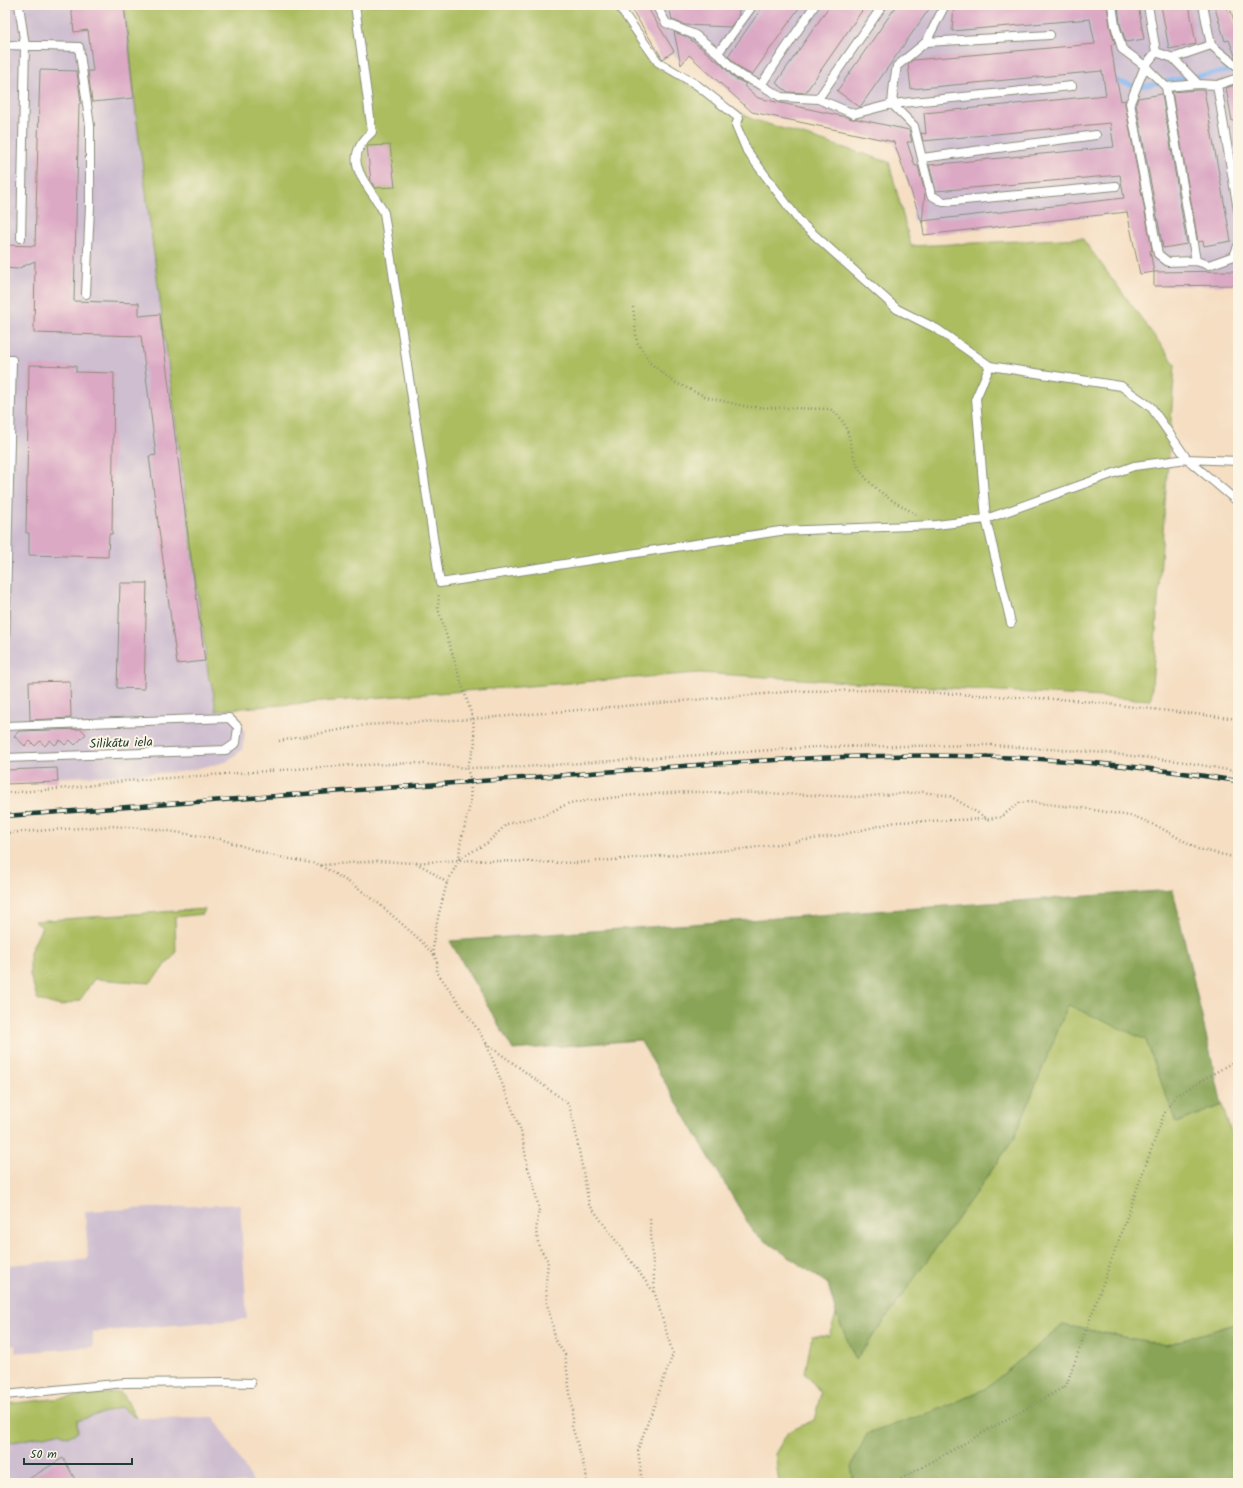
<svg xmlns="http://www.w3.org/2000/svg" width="1243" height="1488" font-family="Kalam,sans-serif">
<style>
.industrial{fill:#cebed0}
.green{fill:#acbd60;stroke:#667d4a}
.forest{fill:#89a456;stroke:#547045}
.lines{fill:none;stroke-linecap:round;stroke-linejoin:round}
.stream{stroke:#84b5f0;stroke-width:4.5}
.building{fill:#dca9c5}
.service-casing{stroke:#8a8e7b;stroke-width:10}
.path{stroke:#8a8e7b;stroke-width:2.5;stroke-dasharray:1 3;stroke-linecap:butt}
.service{stroke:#fff;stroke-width:8}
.rail-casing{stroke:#1f3d34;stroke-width:4.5}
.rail{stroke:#fcf5e5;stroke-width:3;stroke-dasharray:9;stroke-linecap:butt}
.labels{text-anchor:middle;stroke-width:4;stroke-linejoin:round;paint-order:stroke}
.street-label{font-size:13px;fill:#1f3d34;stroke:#fcf5e5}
</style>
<rect width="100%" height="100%" fill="#fcf5e5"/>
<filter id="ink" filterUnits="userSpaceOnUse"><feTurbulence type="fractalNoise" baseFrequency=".025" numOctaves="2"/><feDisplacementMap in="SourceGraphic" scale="8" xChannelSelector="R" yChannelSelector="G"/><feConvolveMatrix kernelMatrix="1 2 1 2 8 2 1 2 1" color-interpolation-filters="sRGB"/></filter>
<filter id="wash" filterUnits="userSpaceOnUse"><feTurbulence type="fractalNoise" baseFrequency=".012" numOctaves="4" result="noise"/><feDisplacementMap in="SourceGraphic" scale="16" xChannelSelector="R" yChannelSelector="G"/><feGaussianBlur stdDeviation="0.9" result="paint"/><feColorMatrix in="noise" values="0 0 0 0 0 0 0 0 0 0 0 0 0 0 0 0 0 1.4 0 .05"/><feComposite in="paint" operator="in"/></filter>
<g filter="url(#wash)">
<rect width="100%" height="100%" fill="#f5dec2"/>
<path class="industrial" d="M5,5H125L137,123L216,711L229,709L238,716L245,733L242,750L226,762L180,772L5,780Z
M629,5H1227L1228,12L1231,11L1238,32V285L1154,286V272L1140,274L1130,226L1133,215L1132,212L924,235L922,221H913L914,198L894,142L752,112L689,55L683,63L672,53L662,59Z
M240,1204L247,1319L93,1332V1347L15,1353V1345L5,1346V1265L88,1259L85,1211Z
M121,1407L136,1418L214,1417L254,1483H5V1410Z"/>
<path class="green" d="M125,5H614L653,65L752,119L889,162L911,246L1082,238L1175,364L1151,700L699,673L229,709L216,711L212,683L209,680L137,123Z
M205,909L203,914L175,917L176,953L150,983L94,979L80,1000L61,1006L38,1000L30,975V952L42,927L34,921Z
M1068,1004L1146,1040L1176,1123L1222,1105L1238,1154V1323L1166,1345L1063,1325L986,1388L948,1406L851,1466L854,1483H779L775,1454L788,1432L814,1420L821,1393L805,1373L812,1336H829L836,1314L856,1360L1014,1139Z
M119,1392L124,1395L136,1418L121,1407L77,1421L78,1432L67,1437L59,1433L8,1443L5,1445V1404Z"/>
<path class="forest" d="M1173,890L1222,1105L1176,1123L1146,1040L1068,1005L1014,1139L856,1360L836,1314L828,1284L754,1233L640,1040L513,1050L450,941Z
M1238,1323V1483H854L851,1466L867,1434L948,1406L986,1388L1063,1325L1166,1345Z"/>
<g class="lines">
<path class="stream" d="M1197,76L1234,70
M1112,80L1133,85
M1167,81L1185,78
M1142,86L1155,84"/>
</g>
<g id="blocks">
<path class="building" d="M71,5H124L134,98L92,102L88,71H93L88,30L74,32Z
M629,5H646L674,51L663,59L662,58Z
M669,5H740L738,17L730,27L685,25L672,20Z
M764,5H801L752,75L741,69L728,56Z
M830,5H866L805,93L788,92L776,83Z
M897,5H932L860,107L837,91Z
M954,5H1107L1110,26L1115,44L1111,45L1115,72L1121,101L1125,100V104L1152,250L1150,251L1154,272L1140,274L1127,212L924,235L922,221L1124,198L1120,175L936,191L929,165L1114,147L1110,123L923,141L921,133L926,134L924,113L1106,95L1102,71L911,89L908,64L913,60L1095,44L1090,19L952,31Z
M1118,5H1138L1144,39L1126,42L1120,24Z
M1161,5H1189L1196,44L1169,49Z
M1214,5H1227L1228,12L1231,11L1238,35V60L1236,58L1229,40L1225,41Z
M674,32L687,37L700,47L722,65L734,78L746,84L744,86L758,98L846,117L852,119H857L909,130L912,142H907L915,166H918L925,193L922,223L894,142L752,112L689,55L681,65Z
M40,70L77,71L81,103L79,104L74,301L139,303V316L160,314L177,452L205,661L177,664L149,456L156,455L141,336L34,333L35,261L17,269L5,268V245L35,246Z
M1238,84V121H1232L1226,88Z
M1198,90H1204L1231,241L1204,246L1203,241L1198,242L1172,92Z
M1162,94L1187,244L1163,248L1136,104L1138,98Z
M390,145L395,187L375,188L371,181L367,146Z
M1238,271V285L1154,286V272Z
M29,365L76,366V372L114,373L112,534H109L108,557L29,555V533H26Z
M120,583H147L144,689L117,688Z
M70,681L71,718L30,720L29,682Z
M81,729L86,734L75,745L70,740L65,745L60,740L55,745L50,740L45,746L40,741L35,746L30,741L25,746L14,736L19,731Z
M57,768L58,782L5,784V770Z
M63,1458L77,1483H22Z"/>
</g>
</g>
<g filter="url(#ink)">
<use href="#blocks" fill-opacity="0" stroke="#8a8e7b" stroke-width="1"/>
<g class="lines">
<defs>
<path id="service" d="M19,5L25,46L21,238
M355,5L372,132C337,162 370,184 384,213L440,583L780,531L936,525L986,519L1134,466L1187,459L1238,461
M618,5L658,62L697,85L739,118L736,125L747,151L800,222L897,309L937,329L990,366L1121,386L1151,407L1187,459L1238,502
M656,5L666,23L695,35L718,53L738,74L761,85L781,97L818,99L854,114L892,104L1072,86
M945,5L926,42L897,66L894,83L892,104L914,126L931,195L943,202L1116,186
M1112,5L1115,25L1122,49L1145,66L1166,87L1196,261
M1148,5L1156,52
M1203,5L1211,45L1238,67
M926,42L1050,35
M5,45L79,47L90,126V206L86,294
M1211,45L1173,58L1156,52L1145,66L1130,103L1158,254L1168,262L1196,261L1209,265L1234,256L1238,246
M718,53L753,5
M1173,58L1198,84L1217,85L1238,78
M761,85L815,5
M1217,85L1238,210
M1166,87L1198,84
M818,99L883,5
M922,158L1096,135
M5,360H12L5,645
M990,366L976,398L986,519L1011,623
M5,726L229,718L238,727L236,743L226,750L5,758
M5,1395L125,1383L221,1382L251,1383"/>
</defs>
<use href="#service" class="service-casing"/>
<path class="path" d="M633,307L637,342L650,363L674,382L706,397L748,407L830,409C853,423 847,447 859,468C871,489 895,503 916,514
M279,741L366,725L473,719L798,691L878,690L1074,700L1238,719
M5,793L69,788L125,781L338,766L415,763L467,768L523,767L816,747L991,745L1106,753L1185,762L1238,772
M5,833L111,826L155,829L220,839L270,855L321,865L378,861L415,863L459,860L576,863L744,849L841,835L895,822L988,819
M459,859L487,843L507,824L545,815L569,803L634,795L692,792L763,793L857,797L923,792L950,796L988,819L1001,817L1019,803L1028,802L1082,808L1136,817L1159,827L1198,849L1238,858
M416,863L429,870L447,883
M321,866L352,884L377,902L419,939L434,955L437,961V972L476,1027L486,1043L521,1131L528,1168L533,1182L539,1209L536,1232L539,1247L548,1261L546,1283L547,1304L553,1327L554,1338L565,1355L572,1409V1426L586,1473L587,1483
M434,955L433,943L438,917L447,883L459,860L460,844L470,805L471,782L467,768L475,744L473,719L438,609L439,593
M486,1044C513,1062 538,1082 565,1101L569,1105L574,1123L589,1204L655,1294
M642,1483L638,1449L673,1354L655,1294L650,1219
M894,1483L1066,1386L1164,1114L1176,1096L1238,1059"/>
<use href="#service" class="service"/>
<defs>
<path id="rail" d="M5,816C187,802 369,789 550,776C660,768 769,758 879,756C999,753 1120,762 1238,781"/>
</defs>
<use href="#rail" class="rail-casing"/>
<use href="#rail" class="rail"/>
</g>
</g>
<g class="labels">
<g class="street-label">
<text transform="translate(121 742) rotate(-2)" y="5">Silikātu iela</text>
</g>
</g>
<rect width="1243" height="1488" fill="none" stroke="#fcf5e5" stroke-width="20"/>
<path d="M24 1458v6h108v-6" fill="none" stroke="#1f3d34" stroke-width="2"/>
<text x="30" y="1458" font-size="12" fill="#1f3d34" stroke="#fcf5e5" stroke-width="3" paint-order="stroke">50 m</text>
</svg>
